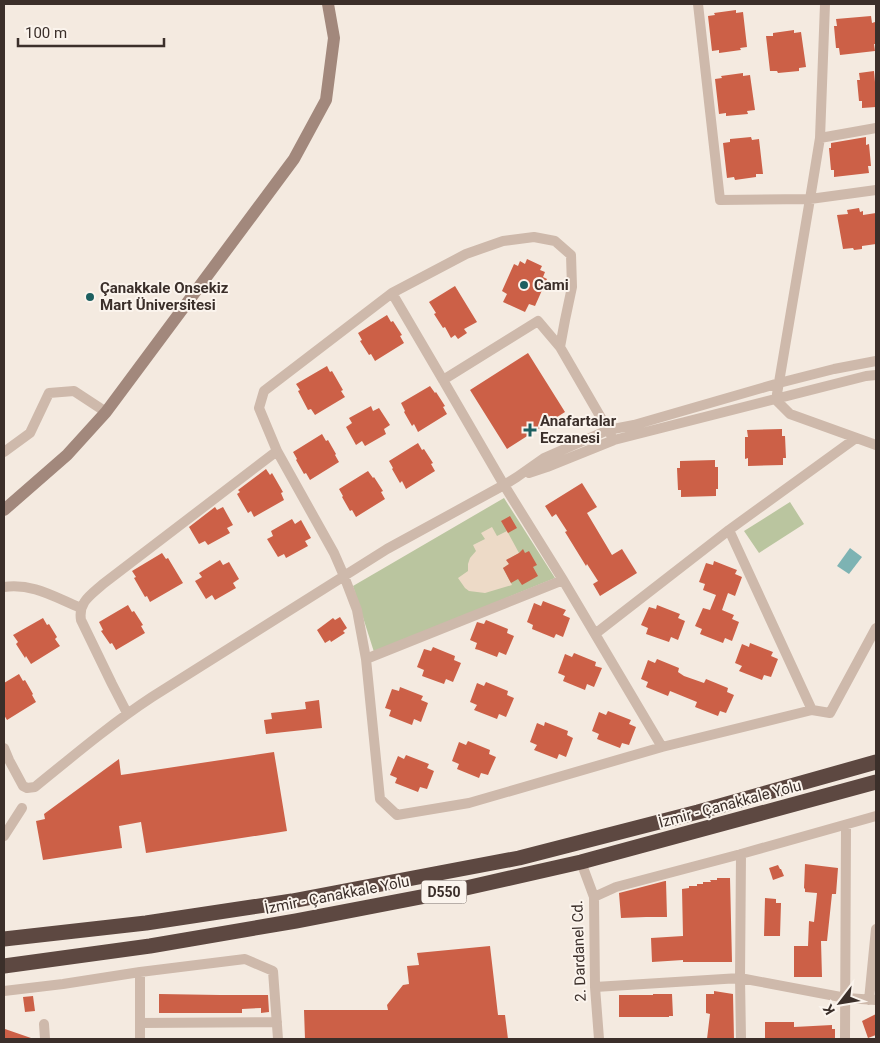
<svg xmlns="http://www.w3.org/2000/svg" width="880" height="1043" font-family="Roboto,sans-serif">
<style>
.green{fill:#bac59f}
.plaza{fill:#eddac7}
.water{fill:#7db3b3}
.building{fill:#cc6047}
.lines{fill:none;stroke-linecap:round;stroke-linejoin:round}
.street{stroke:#ceb9ab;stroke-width:10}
.secondary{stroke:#a2887c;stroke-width:12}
.highway{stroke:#5d4841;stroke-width:15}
.poi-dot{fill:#1d5f60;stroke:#fbf4ed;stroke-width:2}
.labels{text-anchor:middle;stroke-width:4;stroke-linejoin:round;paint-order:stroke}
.shield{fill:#fbf4ed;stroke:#756a64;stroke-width:1}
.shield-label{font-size:14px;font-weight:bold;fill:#3b2f2a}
.poi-label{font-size:15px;font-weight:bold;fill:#3b2f2a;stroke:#fbf4ed;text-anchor:start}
.street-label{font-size:15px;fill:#3b2f2a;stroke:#fbf4ed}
</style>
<rect width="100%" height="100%" fill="#f4eae0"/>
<path class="green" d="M504,498L555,578L374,652L353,586Z
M790,502L804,524L759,553L744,531Z"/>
<path class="plaza" d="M492,527L497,536L507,531L519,553L507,560L509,564L503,568L512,585L485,593L469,591L465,588L458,578L468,571V564L470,558L476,551L473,545L485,539L481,533Z"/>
<path class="water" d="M850,548L862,557L849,574L837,566Z"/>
<path class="building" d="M736,10V13L743,12L747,47L740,48L741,50L719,53V50L712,51L708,16L715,15L714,13Z
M871,16L872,23L875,22L876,40V44H874L875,51L840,55L839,48H836L834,26H837L836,19Z
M794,30V33L801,32L806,67L799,68V71L778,73L777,71H770L766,36H773V33Z
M874,71L875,82H876V107L862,108V101H859L857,80H860L859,73Z
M743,73V76L750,75L755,110L747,111L748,114L726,116V113L719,114L715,79L722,78L721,76Z
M751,137L752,140L759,139L763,174H756V177L735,180L734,177L727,178L723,143L730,142V139Z
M866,137V145L869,144L871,166H868L869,173L834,177V170H831L829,148H831V143Z
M859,208L860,212L863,211V215L876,213V244L862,246V249L854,250L853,248L843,249L837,215L848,214L847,210Z
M527,259L542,266L540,270L545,272L543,277L547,279L535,306L529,304L525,312L503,302L507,294L502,291L514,264L518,266L520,261L525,264Z
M455,286L477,322L464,329L467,333L458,339L455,335L451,338L445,327L443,328L434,314L436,313L429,302Z
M387,315L391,322L393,321L402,335L400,336L404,343L375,361L371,354L369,355L360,341L362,340L358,333Z
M528,353L565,412L507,449L470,390Z
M327,366L330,372L332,371L343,390L341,391L345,397L315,415L311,409L308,410L298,391L300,390L296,384Z
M430,386L435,393L436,392L445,406L443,407L447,414L418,432L414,424L412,426L404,412L405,411L401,403Z
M371,406L373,411L379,408L390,425L384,429L386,434L365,446L362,441L356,445L346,427L352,423L349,418Z
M782,429V436H785L786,458H783V465L748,466V458L745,459V437H748L747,430Z
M322,434L326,441L328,440L336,454L335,455L339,462L310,480L306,473L304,474L296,460L297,459L293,452Z
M418,443L422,450L424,449L433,463L431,464L435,471L406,489L402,481L400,483L392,469L393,468L389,461Z
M715,460V467H718V489H716V496L681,497V490H678L677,468H680V461Z
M266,469L270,475L272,473L283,492L281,493L284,500L254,517L251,511L248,513L237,494L240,492L238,490Z
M368,471L373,478L374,477L383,491L381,492L385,499L356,517L352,510L350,511L342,497L343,496L339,489Z
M582,483L597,507L587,513L612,555L622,549L637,573L600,596L593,584L598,581L587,564L586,566L565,532L567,531L556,514L552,517L545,506Z
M215,507L217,510L223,507L233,525L227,528L230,533L208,545L205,541L199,544L189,527Z
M510,516L517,528L508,533L501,521Z
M292,519L295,524L301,520L311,538L305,541L308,546L286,558L284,554L278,557L267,539L273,536L271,531Z
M523,549L525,553L529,551L537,565L533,567L538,576L522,585L518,579L511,583L503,568L509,564L506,560L519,553Z
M162,553L166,559L168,558L183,583L150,602L147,596L145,597L134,578L136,577L132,571Z
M220,560L223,565L229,562L239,579L233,583L236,588L215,600L212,595L206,599L195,581L202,577L199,573Z
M714,561L737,570L735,574L742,577L735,596L728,593L722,610L734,615L732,619L739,622L732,641L725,638L723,643L700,634L702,629L695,626L703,608L710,610L716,595L703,590L705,584L699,582L706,563L713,565Z
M543,601L566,610L563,615L570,618L563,637L556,634L554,638L532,629L533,625L527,622L534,603L541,606Z
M128,605L132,612L134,611L143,625L141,626L145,633L116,650L112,643L110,644L101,631L103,630L99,622Z
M657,605L680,614L678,618L685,621L678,640L671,637L669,642L646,634L648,628L641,625L649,607L656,609Z
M340,617L347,628L343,631L345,633L331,642L330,640L325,643L317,630L333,618L335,620Z
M43,618L47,625L49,624L57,637L55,639L60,646L31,664L26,656L25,658L16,644L18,642L13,635Z
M486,620L508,629L507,633L514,636L506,655L499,652L497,657L479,650L475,649L477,643L470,640L477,622L484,624Z
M750,643L773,652L771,656L778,659L771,677L764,675L762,680L739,671L742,666L735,663L742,644L749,647Z
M433,647L455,656L454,660L461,663L453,682L446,679L444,684L422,676L424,670L417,667L424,649L431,651Z
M574,653L596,662L595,666L602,668L594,687L587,684L585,690L563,681L565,676L558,673L565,654L572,657Z
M657,659L679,668L678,672L684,676L704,683L706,679L728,688L727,692L734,695L726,713L720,711L718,716L695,707L697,702L670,691L668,696L646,687L648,682L641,679L648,660L655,663Z
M19,674L23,681L25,680L33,694L32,695L36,702L7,720L4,715V683Z
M486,682L508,691L507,695L514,698L506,717L499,714L497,719L474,710L477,705L470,702L477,683L484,686Z
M400,687L423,696L421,700L428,703L421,722L414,719L412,725L389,716L391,710L385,708L392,689L399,691Z
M319,700L322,728L266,734L264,720L272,719L271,713L306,709L305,702Z
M608,711L631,720L629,724L636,727L629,745L622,743L620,748L597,739L599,734L592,731L599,712L606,715Z
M545,722L568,731L567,735L573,738L566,757L559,754L557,759L534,750L537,745L530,742L537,723L544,726Z
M468,741L490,750L489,754L496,757L488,775L481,773L479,778L457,769L459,764L452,761L459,742L466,745Z
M274,752L287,831L146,853L141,822L119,826L122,848L43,860L36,821L45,819L44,814L119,759L121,775Z
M406,755L429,764L427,768L434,771L427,789L420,787L418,792L395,783L397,778L390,775L398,756L404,759Z
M805,864L838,868L836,894H832L827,941H821L822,977H794V946H808L809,921L814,922L817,893L805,892V889L804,888Z
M778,865L780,869H781L784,876L773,880L769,868Z
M717,878H730L732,962H683V960L652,962L651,938L683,936L682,889L689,888V886H697V884H703V882H711L710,880H717Z
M665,881H666L667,917H646L621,918L619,893Z
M765,898L776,899V903H781L780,936H764Z
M490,946L498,1015H505L508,1039H305L304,1010H388L387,1005L403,985L409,984L407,966L419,965L417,953Z
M714,991L733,994L734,1039H707L710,1014L706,1013V994H714Z
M159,994L220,995H268L269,1012L261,1013V1008L242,1009V1013H159Z
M653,994H672L673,1016H669V1017H619V995H653Z
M33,996L35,1011L25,1012L23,997Z
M876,1014V1035L868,1038L862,1021Z
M765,1022H794V1027L832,1025V1029H835V1039H765Z
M5,1029L31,1038L30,1039H4Z"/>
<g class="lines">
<path class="street" d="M698,4L720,200L810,199L776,400
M825,4L820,138L810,199L876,190
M820,138L876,128
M392,293L443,380L504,485L563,580L662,747
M560,347L565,320L572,287L571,255L555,241L534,237L503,241L466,254L392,293L264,391L259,408L277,451L334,553L344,576L357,610L366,659L380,799L397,815L469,803L662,747L812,710L830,713L876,628
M443,380L538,321L560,347L611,435
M776,400L790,414L876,445
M4,452L30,433L49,393L74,391L106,412
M529,473L547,467L614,440L866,376L876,375
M729,530L812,710
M4,587C33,583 54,597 81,608
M595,634L729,530L856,438
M366,659L563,580
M127,713L112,684L81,620C78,602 91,595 103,584L277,451
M4,748L9,760L23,786L27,788L35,787C73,756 111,724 152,697L387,549L504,485L517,477L544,458L608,430L634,425L779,383L834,369L876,361
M4,836L22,808
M581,862L594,897L595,987L599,1039
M594,897L616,887L741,854L876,816
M595,987L740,978L846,998L876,1000
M4,991L63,984L140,972L245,959L273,971L278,1039
M869,1000L876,929
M140,1023L277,1022
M44,1024L45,1039
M140,1039V972
M741,1039L740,978L741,854
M845,1039L846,825"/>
<path class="secondary" d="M4,510L67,455L106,412L294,159L326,100L334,38L328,4"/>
<path class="highway" d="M4,939L146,923L292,901L519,858L698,812L876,762
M4,966L150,946L296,921L457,890L581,862L876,782"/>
</g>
<g class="poi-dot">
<circle cx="524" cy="285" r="5"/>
<circle cx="90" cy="297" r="5"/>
<path d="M527.5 422.5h5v5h5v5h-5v5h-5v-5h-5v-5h5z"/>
</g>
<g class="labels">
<rect class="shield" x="421.5" y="880.5" width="45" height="23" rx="4"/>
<g class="shield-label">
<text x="444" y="897">D550</text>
</g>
<g class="poi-label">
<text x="534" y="290">Cami</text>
<text x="100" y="293">Çanakkale Onsekiz<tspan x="100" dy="17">Mart Üniversitesi</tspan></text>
<text x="540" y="426">Anafartalar<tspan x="540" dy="17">Eczanesi</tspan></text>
</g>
<g class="street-label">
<text transform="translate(730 804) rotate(-15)" y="5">İzmir - Çanakkale Yolu</text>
<text transform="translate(337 895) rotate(-11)" y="5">İzmir - Çanakkale Yolu</text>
<text transform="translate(579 951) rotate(-92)" y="5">2. Dardanel Cd.</text>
</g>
</g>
<rect width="880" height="1043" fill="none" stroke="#3b2f2a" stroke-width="10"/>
<g transform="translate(840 1003) rotate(239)" stroke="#fbf4ed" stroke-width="4" paint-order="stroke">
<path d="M0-4L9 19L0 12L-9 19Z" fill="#3b2f2a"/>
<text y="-8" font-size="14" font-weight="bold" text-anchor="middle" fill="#3b2f2a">K</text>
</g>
<path d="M18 38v8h146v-8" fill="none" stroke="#3b2f2a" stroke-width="2.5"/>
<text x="25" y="38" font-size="15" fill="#3b2f2a" stroke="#fbf4ed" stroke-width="4" paint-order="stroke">100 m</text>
</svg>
